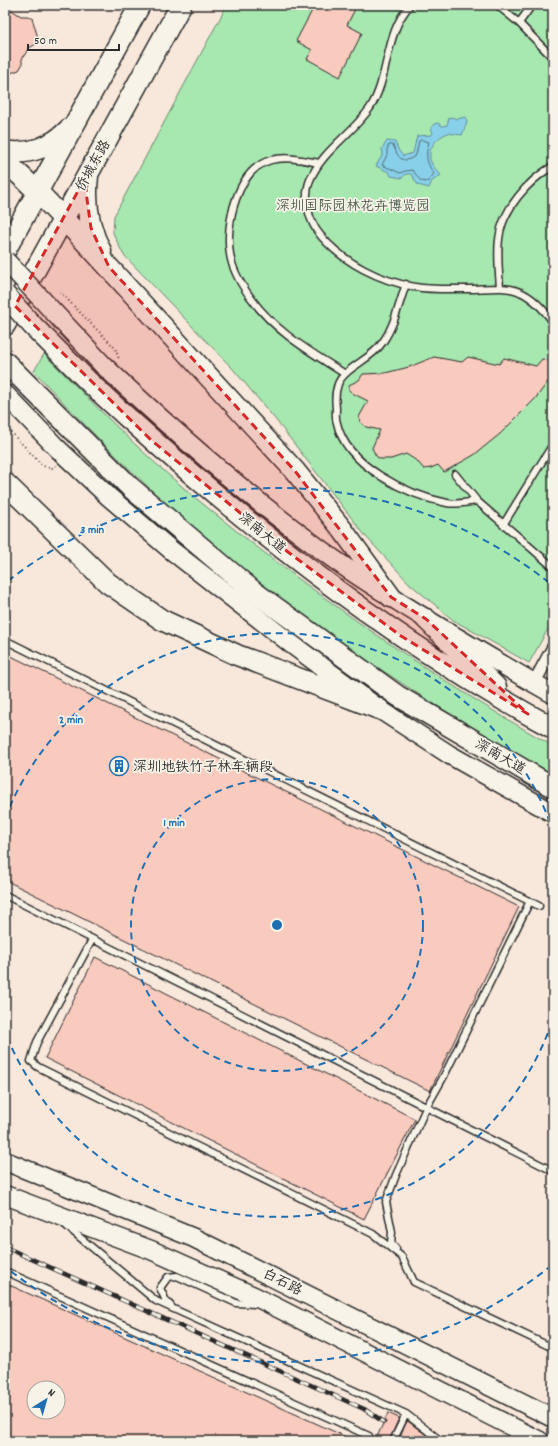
<svg xmlns="http://www.w3.org/2000/svg" width="558" height="1446" font-family="Dekko,'LXGW WenKai TC',sans-serif">
<style>
.green{fill:#a7e7b0;stroke:#69896e}
.water{fill:#88d0e9;stroke:#638e9d}
.lines{fill:none;stroke-linecap:round;stroke-linejoin:round}
.shore{stroke:#506d77;stroke-width:1}
.building{fill:#f9cabe;stroke:#2b2b2b;fill-rule:evenodd}
.lane-casing{stroke:#2b2b2b;stroke-width:9}
.street-casing{stroke:#2b2b2b;stroke-width:15}
.secondary-casing{stroke:#2b2b2b;stroke-width:21}
.primary-casing{stroke:#2b2b2b;stroke-width:23}
.path{stroke:#2b2b2b;stroke-width:2;stroke-dasharray:1 3;stroke-linecap:butt}
.lane{stroke:#f7f3e8;stroke-width:6}
.street{stroke:#f7f3e8;stroke-width:12}
.secondary{stroke:#f7f3e8;stroke-width:18}
.primary{stroke:#f7f3e8;stroke-width:20}
.rail-casing{stroke:#2b2b2b;stroke-width:4.5}
.rail{stroke:#f7f3e8;stroke-width:3;stroke-dasharray:9;stroke-linecap:butt}
.secondary-bridge-casing{stroke:#2b2b2b;stroke-width:21;stroke-linecap:butt}
.primary-bridge-casing{stroke:#2b2b2b;stroke-width:23;stroke-linecap:butt}
.secondary-bridge{stroke:#f7f3e8;stroke-width:18}
.primary-bridge{stroke:#f7f3e8;stroke-width:20}
.marked{fill:#d62828;fill-opacity:0.2;stroke:#d62828;stroke-width:3;stroke-dasharray:8 5;stroke-linejoin:round}
.ring{fill:none;stroke:#1f6fb2;stroke-width:2;stroke-dasharray:7 5}
.labels{text-anchor:middle;stroke-width:3.5;stroke-linejoin:round;paint-order:stroke}
.street-label{font-size:14px;fill:#2b2b2b;stroke:#f7f3e8}
.park-label{font-size:14px;fill:#4a5a4c;stroke:#f7f3e8}
.poi-label{font-size:14px;fill:#2b2b2b;stroke:#f7f3e8;text-anchor:start}
.centre{fill:#1f6fb2;stroke:#f7f3e8;stroke-width:2}
.ring-label{font-size:12px;text-anchor:middle;font-weight:bold;fill:#1f6fb2;stroke:#f7f3e8;stroke-width:3.5;stroke-linejoin:round;paint-order:stroke}
</style>
<rect width="100%" height="100%" fill="#f8e7db"/>
<filter id="ink" filterUnits="userSpaceOnUse"><feTurbulence type="fractalNoise" baseFrequency=".025" numOctaves="2"/><feDisplacementMap in="SourceGraphic" scale="8" xChannelSelector="R" yChannelSelector="G"/><feConvolveMatrix kernelMatrix="1 2 1 2 8 2 1 2 1" color-interpolation-filters="sRGB"/></filter>
<g filter="url(#ink)">
<path class="green" d="M227,5H553V620L529,663L453,620L410,584L367,538L275,419L233,369L123,254L113,233L114,216Z
M44,354C92,402 139,451 192,495C305,588 425,673 553,746V776C421,699 290,615 175,512C126,467 79,420 34,371Z"/>
<path class="water" d="M452,117L456,119L466,117L467,122L462,135L448,133C437,137 426,149 431,162C433,167 437,171 441,175L432,181L429,188L418,185L411,174H406L402,178L391,176L389,172L376,166L383,154L382,149L387,141L395,142L399,151L403,156L413,153L417,136L431,135L433,133L431,128L434,124L438,123L442,126L447,125L449,118Z"/>
<g class="lines">
<path class="shore" d="M422,140L429,142C425,156 426,162 434,174L427,182L421,181L412,170L405,171L400,173L382,165L387,155V149L389,145H393C398,157 402,166 416,155L419,141Z"/>
</g>
<path class="building" d="M315,5H357L347,25L362,33L340,77L307,59L312,50L296,41Z
M5,6L21,16H27L32,18L38,38L36,44L29,48L22,59V65L19,70L5,75Z
M434,357L462,362L468,357L499,364L504,358L536,366L542,359L553,361V375L535,399L500,434L474,455L444,472L438,465L431,468L424,469L417,461L406,454L391,459H380L376,456L372,448L380,430L366,427L360,422L359,417L368,401L352,393L349,390V385L359,380L363,374L385,373L409,367Z
M5,653L519,907L430,1091L5,880Z
M95,957L415,1119L364,1219L45,1058Z
M5,1283L355,1441H5ZM34,1388H58V1412H34Z
M388,1413L399,1418L389,1441H375Z
M407,1421L409,1422L434,1441H398Z"/>
<g class="lines">
<defs>
<path id="lane" d="M410,5C384,34 390,77 370,108C352,134 322,151 310,180C303,198 308,221 321,236C344,263 380,281 415,287C432,290 451,289 469,289C485,289 505,285 520,292C532,297 545,311 553,322
M497,5L519,23L553,58
M519,23L532,5
M319,163C303,160 287,156 271,160C237,169 225,225 230,254C232,269 242,286 251,298C275,332 311,352 345,374
M406,284C399,304 394,327 382,343C372,359 344,368 338,384C335,392 335,400 336,408C336,413 335,418 337,423C346,466 408,495 447,503C456,505 468,502 477,501
M500,288C499,272 497,255 499,239C502,209 529,180 553,166
M455,474L477,501L553,567
M503,525L553,444
M5,640L539,906
M5,895L553,1171
M92,940L37,1042L31,1061L38,1067L373,1234L402,1257L414,1282L553,1348
M64,1224L156,1301L406,1414L441,1441
M396,1249L391,1243L392,1232L386,1202L396,1175L426,1108L444,1076L530,901
M5,1271L369,1436L366,1441
M171,1306L166,1301L160,1288L168,1277L177,1276L236,1303L255,1304
M393,1441L406,1414"/>
<path id="street" d="M534,683L553,648"/>
<path id="secondary" d="M103,365C173,431 246,495 324,552C357,577 393,598 428,620C469,645 511,670 553,694
M5,394L57,448L109,497L171,550L290,643L379,709L450,755L553,813
M5,1161L194,1238L553,1418
M5,1195L151,1250L256,1297L540,1441"/>
<path id="primary" d="M5,151C29,156 53,146 69,129
M5,161L38,192L92,249L295,471L342,529L391,597
M88,176C85,202 88,227 101,251
M5,251L140,5
M5,325L181,5
M5,362L130,487L253,591L398,696L553,787
M92,385C232,515 384,637 553,728
M5,483L108,583L162,620L237,655L379,709
M426,619L496,687"/>
</defs>
<use href="#lane" class="lane-casing"/>
<use href="#street" class="street-casing"/>
<use href="#secondary" class="secondary-casing"/>
<use href="#primary" class="primary-casing"/>
<path class="path" d="M60,292L115,348L119,359
M5,426L43,466L53,468L56,466"/>
<use href="#lane" class="lane"/>
<use href="#street" class="street"/>
<use href="#secondary" class="secondary"/>
<use href="#primary" class="primary"/>
<defs>
<path id="rail" d="M5,1247L364,1409L384,1422"/>
</defs>
<use href="#rail" class="rail-casing"/>
<use href="#rail" class="rail"/>
<defs>
<path id="secondary-bridge" d="M5,260L103,365"/>
<path id="primary-bridge" d="M5,295L33,326L92,385"/>
</defs>
<use href="#secondary-bridge" class="secondary-bridge-casing"/>
<use href="#primary-bridge" class="primary-bridge-casing"/>
<use href="#secondary-bridge" class="secondary-bridge"/>
<use href="#primary-bridge" class="primary-bridge"/>
</g>
</g>
<path class="marked" d="M89,171L86,192L91,228L109,267L295,471L391,597L426,619L528,714L401,636L288,552L151,440L15,306Z"/>
<g class="ring">
<circle cx="277" cy="925" r="146"/>
<path d="M552 1022A292 292 0 0 1 5 1032M5 818A292 292 0 0 1 552 828"/>
<path d="M552 1265A437 437 0 0 1 8 1269M8 581A437 437 0 0 1 552 585"/>
</g>
<defs>
<symbol id="building-ring" viewBox="-11 -11 22 22"><circle r="9.5" fill="#f7f3e8" stroke="#1f6fb2" stroke-width="1.5"/><path d="M-4-6H4V6H1V3H-1V6H-4ZM-2.5-4.3h1.7v1.8h-1.7ZM.8-4.3h1.7v1.8H.8ZM-2.5-1h1.7V.8h-1.7ZM.8-1h1.7V.8H.8Z" fill="#1f6fb2"/></symbol>
</defs>
<g fill-rule="evenodd">
<use href="#building-ring" x="108" y="755" width="22" height="22"/>
</g>
<g class="labels">
<g class="street-label">
<text transform="translate(92 165) rotate(-61)" y="5">侨城东路</text>
<text transform="translate(263 532) rotate(39)" y="5">深南大道</text>
<text transform="translate(501 756) rotate(30)" y="5">深南大道</text>
<text transform="translate(283 1281) rotate(27)" y="5">白石路</text>
</g>
<g class="park-label">
<text x="353" y="210">深圳国际园林花卉博览园</text>
</g>
<g class="poi-label">
<text x="133" y="771">深圳地铁竹子林车辆段</text>
</g>
</g>
<circle cx="277" cy="925" r="6" class="centre"/>
<g class="ring-label">
<text x="92" y="533">3 min</text>
<text x="71" y="723">2 min</text>
<text x="174" y="826">1 min</text>
</g>
<rect width="558" height="1446" fill="none" stroke="#f7f3e8" stroke-width="20"/>
<rect x="10" y="10" width="538" height="1426" fill="none" stroke="#2b2b2b" stroke-width="1.5" filter="url(#ink)"/>
<g transform="translate(46 1400) rotate(37)"><circle r="19" fill="#f7f3e8" stroke="#a5a39c"/>
<path d="M0-3L7 15L0 10L-7 15Z" fill="#1f6fb2"/>
<text y="-6" font-size="11" font-weight="bold" text-anchor="middle" fill="#2b2b2b">N</text>
</g>
<path d="M28 44v6h91v-6" fill="none" stroke="#2b2b2b" stroke-width="2"/>
<text x="34" y="44" font-size="12" fill="#2b2b2b" stroke="#f7f3e8" stroke-width="3" paint-order="stroke">50 m</text>
</svg>
